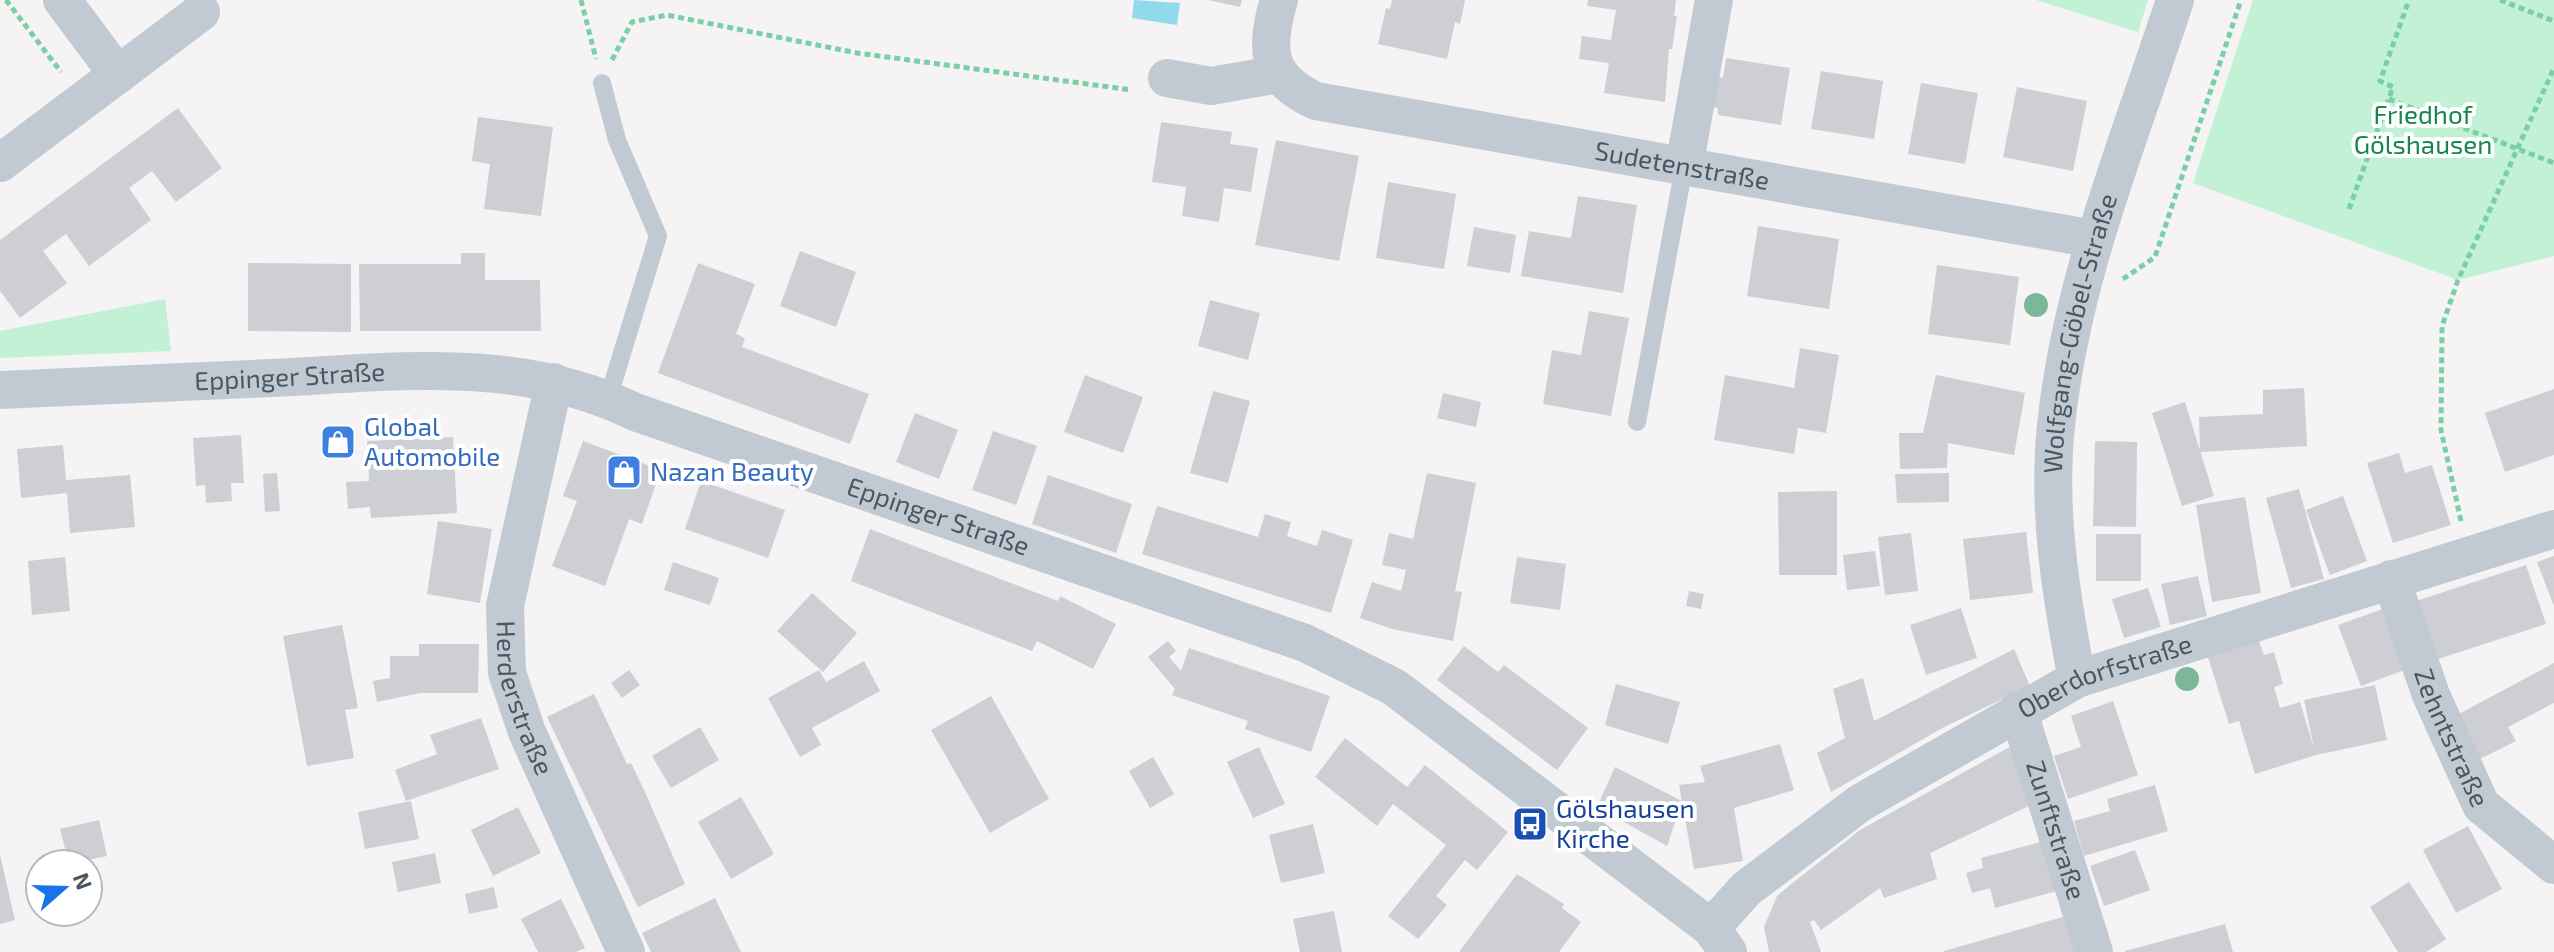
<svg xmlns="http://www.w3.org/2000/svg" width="2554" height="952" font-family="'Exo 2',sans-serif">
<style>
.green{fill:#c3f1d5}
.water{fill:#90daee}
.building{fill:#cdcfd5}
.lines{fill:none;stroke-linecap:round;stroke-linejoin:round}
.path{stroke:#7ad0a6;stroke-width:5;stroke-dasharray:6 4;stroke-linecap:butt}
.lane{stroke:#c1cad2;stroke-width:18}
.street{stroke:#c1cad2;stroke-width:38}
.tree{fill:#7bb799}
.labels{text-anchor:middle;stroke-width:8;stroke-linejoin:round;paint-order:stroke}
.park-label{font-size:26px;fill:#17864f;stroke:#fff}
.street-label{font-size:26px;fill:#4a5661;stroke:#fff}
.shop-label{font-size:26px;fill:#366cbe;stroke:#fff;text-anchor:start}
.transit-label{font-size:26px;fill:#164399;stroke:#fff;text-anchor:start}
</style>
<rect width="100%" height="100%" fill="#f5f3f3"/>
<path class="green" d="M2036,0H2148L2138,32Z
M2253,0H2554V256L2458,280L2193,183Z
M165,299L171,351L0,358V331Z"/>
<path class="water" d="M1134,0L1180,3L1177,25L1132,18Z"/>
<path class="building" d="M1208,0H1242L1240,7Z
M1392,0H1465L1460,24L1455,22L1447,59L1378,44L1386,8L1390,9Z
M1588,0H1676L1674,16H1677L1672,49H1669L1665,102L1604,93L1609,63L1579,59L1582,36L1611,40L1616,10L1587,6Z
M1726,58L1790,68L1781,125L1718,115V108L1701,105L1705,76L1723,78Z
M1821,71L1883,81L1874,139L1811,129Z
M1921,83L1978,93L1965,164L1908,154Z
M2017,87L2087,101L2073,171L2003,157Z
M178,108L222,168L176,202L152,171L141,179L129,188L151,220L89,266L66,234L55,242L43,251L67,283L20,318L0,291V240Z
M478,117L553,127L541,216L484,209L490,164L472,161Z
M1161,122L1232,132L1230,144L1258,148L1251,192L1224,188L1219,222L1182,216L1186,187L1152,182Z
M1276,140L1359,156L1339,261L1255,245Z
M1388,182L1456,194L1444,269L1376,258Z
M1578,196L1637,205L1623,293L1521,276L1529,231L1571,238Z
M1758,226L1839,239L1829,309L1747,296Z
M1474,227L1516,235L1510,273L1467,266Z
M800,251L856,272L836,327L780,306Z
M461,253H485V280H540L541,331H360L359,264H461Z
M248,263L351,264V332L248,331Z
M698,263L755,284L736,334L745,338L742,347L869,394L850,444L658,373Z
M1937,265L2019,277L2010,345L1928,334Z
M1210,300L1260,313L1248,360L1198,346Z
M1589,311L1629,318L1611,416L1543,404L1552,350L1581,355Z
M1800,348L1839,355L1826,433L1798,428L1794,454L1714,440L1725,375L1794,388Z
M1085,375L1143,397L1123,453L1064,432Z
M1936,375L2025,393L2014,455L1948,443L1947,468L1900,469L1899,433H1923Z
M2304,388L2307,446L2200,452L2199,417L2263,414V390Z
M2554,389V455L2505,472L2485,413Z
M1213,391L1250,401L1228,483L1190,473Z
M1443,393L1481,402L1476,427L1437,418Z
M2185,402L2214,496L2182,506L2152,413Z
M915,413L958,430L939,479L896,462Z
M993,431L1037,446L1016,505L972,490Z
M241,435L244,483H231L232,501L206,503L205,485L196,486L193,438Z
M453,437L457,513L371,518L370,507L348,509L346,482L369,481L367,441Z
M583,441L661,470L642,524L629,519L605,586L552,566L577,501L563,496Z
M2095,441L2137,442L2136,527L2093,526Z
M63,445L66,480L130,475L135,527L70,533L67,493L21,498L17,449Z
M2399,453L2405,473L2432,465L2451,525L2393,543L2367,463Z
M277,473L280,511L265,512L263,474Z
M1427,473L1476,483L1455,591L1462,592L1453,641L1392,629L1360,618L1372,582L1401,591L1406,570L1382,565L1389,533L1413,539Z
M1949,473V502L1897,503L1895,474Z
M1048,475L1132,504L1116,553L1032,524Z
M701,481L785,510L768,558L685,529Z
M2299,489L2324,579L2291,588L2266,498Z
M1837,491V575H1779L1778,492Z
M2343,496L2367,561L2330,575L2306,510Z
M2245,497L2261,593L2212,602L2196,505Z
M1157,506L1258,537L1265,514L1291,522L1287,536L1317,546L1322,530L1353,540L1331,613L1142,554Z
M438,521L492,529L480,603L427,594Z
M870,529L1058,601L1060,596L1116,624L1093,669L1037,641L1032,651L851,581Z
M2026,532L2033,593L1970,600L1963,539Z
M1911,533L1918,591L1885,595L1878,537Z
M2096,534H2141V581H2096Z
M1875,551L1880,586L1847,590L1843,555Z
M2554,556V606L2537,562Z
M65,557L70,611L32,615L28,561Z
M1517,557L1566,564L1560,610L1510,603Z
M673,562L719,578L710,605L664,590Z
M2526,565L2546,624L2429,662L2410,603Z
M2198,576L2207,616L2170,625L2161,584Z
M2148,588L2161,627L2124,638L2112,599Z
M1689,591L1704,594L1701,609L1686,606Z
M812,593L857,633L823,672L777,631Z
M2388,607L2410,668L2361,686L2338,625Z
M1961,608L1977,658L1926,675L1910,625Z
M342,625L358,708L345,710L354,758L307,766L283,636Z
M1168,641L1176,651L1169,657L1181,671L1189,648L1330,696L1311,752L1245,729L1248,721L1172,695L1175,689L1148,657Z
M2259,641L2264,655L2274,652L2283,684L2274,687L2280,708L2300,702L2314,748L2304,700L2375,685L2387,740L2316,755L2255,774L2239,721L2229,724L2208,657Z
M419,644H479L478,693H420L377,702L373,681L390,678V656H419Z
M1464,646L1498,672L1504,665L1588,728L1557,770L1437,680Z
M2014,649L2030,686L1944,727L1831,792L1817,753L1845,738L1833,689L1863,678L1874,721Z
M864,661L880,691L812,728L821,745L800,757L768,698L819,670L826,682Z
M2554,663V703L2508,727L2516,741L2478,760L2455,716Z
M629,670L640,685L622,698L611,683Z
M1616,684L1680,702L1668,744L1605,725Z
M594,694L627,764L631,763L645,792L685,884L638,907L547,717Z
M991,696L1049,799L990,833L931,730Z
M2113,701L2138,775L2068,799L2054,756L2081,747L2071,716Z
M481,718L499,769L406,801L395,770L437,754L430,735Z
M700,727L719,760L671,788L652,756Z
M1345,738L1407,787L1425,765L1508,832L1477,870L1465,860L1436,896L1447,905L1418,939L1388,916L1446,845L1393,804L1377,826L1315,777Z
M1780,744L1794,790L1734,808L1743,861L1694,869L1679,785L1705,782L1700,766Z
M2013,745L2033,804L1930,853L1937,879L1884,898L1880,888L1821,930L1814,920L1810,922L1821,952H1769L1764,927L1777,896L1790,885L1860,830Z
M1259,747L1285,804L1253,818L1227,762Z
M1153,757L1174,794L1150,808L1129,771Z
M1615,767L1682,801L1667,846L1597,807Z
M2155,785L2168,831L2084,856L2074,821L2110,811L2107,799Z
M741,797L774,854L731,879L698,822Z
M411,801L419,839L365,849L358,812Z
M518,807L541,853L493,876L471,830Z
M99,820L107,856L69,864L60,829Z
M1313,824L1325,873L1281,883L1269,835Z
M2468,826L2502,889L2456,913L2423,850Z
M2044,841L2057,891L1995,908L1990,888L1972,893L1966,873L1983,868L1981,858Z
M2135,850L2150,890L2104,906L2090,866Z
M435,853L441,883L398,892L392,862Z
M0,855L15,920L0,924Z
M1517,874L1564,904L1562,908L1581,922L1559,952H1459Z
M2409,882L2446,939L2426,952H2398L2370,907Z
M494,887L498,908L469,914L465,894Z
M715,898L741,952H651L642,933Z
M561,899L585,948L576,952H538L521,919Z
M1334,911L1342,952H1300L1293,919Z
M2066,916L2076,952H1944V951Z
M2225,924L2233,952H2125V951Z"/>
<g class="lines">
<path class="path" d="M6,0L61,72
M581,0L596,59
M2500,0L2554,21
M612,60L632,22L667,15L857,53L1132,90
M2389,99L2554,163
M2349,209L2393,87L2380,81L2409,0
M2123,279L2155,257L2241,0
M2461,521L2441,430L2442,326L2458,280L2554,68"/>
<path class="lane" d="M602,83L617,140L658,236L608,399
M1637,422L1684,167"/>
<g class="street">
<path d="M62,0L118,75"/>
<path id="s1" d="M1279,0C1265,48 1265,78 1316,101L2094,239"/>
<path d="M1167,78L1211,86L1279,74"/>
<path d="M0,163L201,12"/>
<path d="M1684,167L1714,0"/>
<path id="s2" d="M554,382L505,606L507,673L527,732L626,952"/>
<path id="s3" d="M0,390C91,386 182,382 272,378C399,372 517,355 635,412L1305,643L1394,687L1711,928L1728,952"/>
<path id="s4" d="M2391,579L2431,695L2481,805L2554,865"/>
<path id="s5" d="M2077,679C2061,596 2047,510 2056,426C2071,278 2130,139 2175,0"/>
<path id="s6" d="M2018,710L2094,952"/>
<path id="s7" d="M1711,928L1746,889L1860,803L2077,679L2554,529"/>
</g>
</g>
<g class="tree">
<circle cx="2036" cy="305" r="12"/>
<circle cx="2187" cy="679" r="12"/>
</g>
<defs>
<symbol id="shop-square" viewBox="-11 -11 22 22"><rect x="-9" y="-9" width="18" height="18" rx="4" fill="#3f7fe0" stroke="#fff"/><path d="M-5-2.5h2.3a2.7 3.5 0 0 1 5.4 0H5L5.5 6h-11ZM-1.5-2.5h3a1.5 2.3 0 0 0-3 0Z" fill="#fff"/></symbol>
<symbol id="bus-square" viewBox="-11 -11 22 22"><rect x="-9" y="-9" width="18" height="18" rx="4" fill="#1a4fb4" stroke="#fff"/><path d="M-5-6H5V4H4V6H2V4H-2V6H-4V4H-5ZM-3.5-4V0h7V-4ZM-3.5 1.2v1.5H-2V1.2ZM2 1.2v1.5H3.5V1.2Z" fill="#fff"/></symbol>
</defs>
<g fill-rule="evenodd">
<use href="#shop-square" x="318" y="422" width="40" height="40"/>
<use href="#shop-square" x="604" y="452" width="40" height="40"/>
<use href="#bus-square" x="1510" y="804" width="40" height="40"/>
</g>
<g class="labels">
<g class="park-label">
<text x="2423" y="124">Friedhof<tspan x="2423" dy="30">Gölshausen</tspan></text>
</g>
<g class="street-label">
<text dy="9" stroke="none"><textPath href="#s1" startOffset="494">Sudetenstraße</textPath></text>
<text dy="9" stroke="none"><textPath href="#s5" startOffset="350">Wolfgang-Göbel-Straße</textPath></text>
<text dy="9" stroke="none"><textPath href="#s3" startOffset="290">Eppinger Straße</textPath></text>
<text dy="9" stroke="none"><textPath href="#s3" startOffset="962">Eppinger Straße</textPath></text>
<text dy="9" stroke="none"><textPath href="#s7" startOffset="472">Oberdorfstraße</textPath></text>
<text dy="9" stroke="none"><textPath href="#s2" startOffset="324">Herderstraße</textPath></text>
<text dy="9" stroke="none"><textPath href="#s4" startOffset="170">Zehntstraße</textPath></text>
<text dy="9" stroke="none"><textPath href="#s6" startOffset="126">Zunftstraße</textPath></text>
</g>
<g class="shop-label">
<text x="364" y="436">Global<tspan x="364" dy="30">Automobile</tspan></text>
<text x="650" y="481">Nazan Beauty</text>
</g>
<g class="transit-label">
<text x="1556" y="818">Gölshausen<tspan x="1556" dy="30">Kirche</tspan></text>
</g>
</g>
<g transform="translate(64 888) rotate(70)"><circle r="38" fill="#ffffff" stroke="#b7bbc0" stroke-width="2"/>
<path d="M0-6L14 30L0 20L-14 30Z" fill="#1a73e8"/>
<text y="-12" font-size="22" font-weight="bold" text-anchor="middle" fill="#4a5661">N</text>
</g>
</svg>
